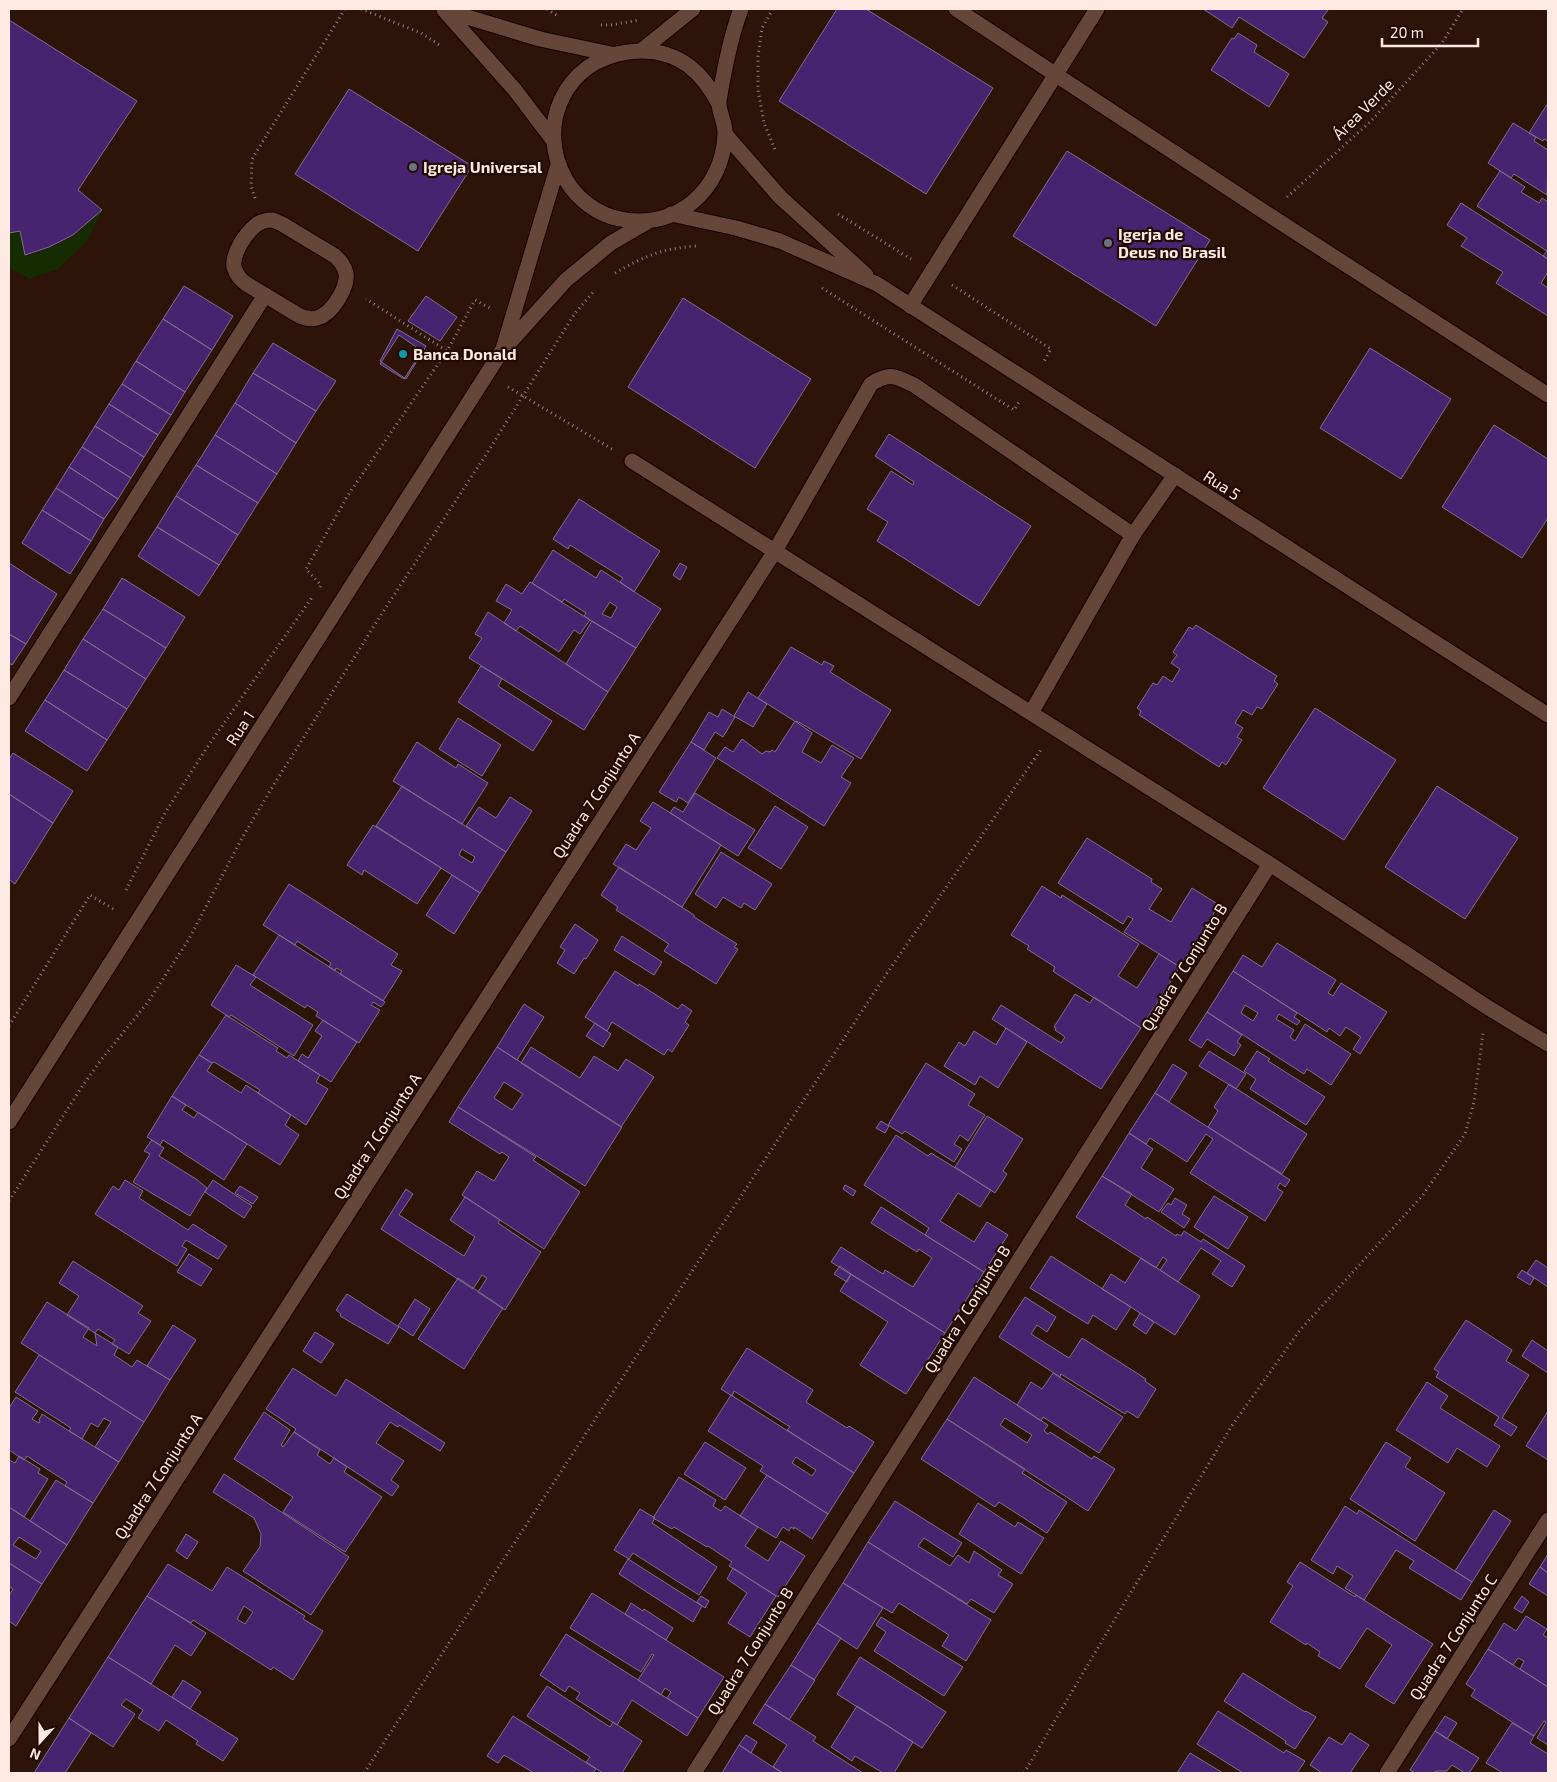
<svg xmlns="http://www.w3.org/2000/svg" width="1557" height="1782" font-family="'Exo 2',sans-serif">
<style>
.green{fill:#142c00}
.building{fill:#48236f;stroke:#7c708f;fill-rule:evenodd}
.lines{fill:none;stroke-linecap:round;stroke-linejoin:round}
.service-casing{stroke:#140100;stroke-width:17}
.minor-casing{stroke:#140100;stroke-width:17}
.tertiary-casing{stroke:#140100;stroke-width:17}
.path{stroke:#978076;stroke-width:3;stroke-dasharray:1 4;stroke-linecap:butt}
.service{stroke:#654639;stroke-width:15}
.minor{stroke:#654639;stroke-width:15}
.tertiary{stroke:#654639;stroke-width:15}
.worship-dot{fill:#6b7280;stroke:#230a02;stroke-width:2}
.culture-dot{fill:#0f9aa8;stroke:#230a02;stroke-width:2}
.labels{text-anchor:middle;stroke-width:4.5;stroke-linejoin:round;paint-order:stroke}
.street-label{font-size:16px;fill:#feeae2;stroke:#230a02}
.poi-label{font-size:16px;font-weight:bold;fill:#feeae2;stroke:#230a02;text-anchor:start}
</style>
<rect width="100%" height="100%" fill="#2d1308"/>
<path class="green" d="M104,207L87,241L58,269L29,279L9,267V232H20L27,256C43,250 60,245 75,235C85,227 94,216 104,207Z"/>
<path class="building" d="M837,9H866L993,88L926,194L779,101Z
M1203,9H1326L1328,10L1322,18L1328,22L1304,58L1239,17L1232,28Z
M9,20L137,101L78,190L102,210L73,235L49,247L25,255L20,231L9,233Z
M1238,33L1257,45L1254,52L1289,74L1269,107L1211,70L1232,38L1234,39Z
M349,89L472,166L418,251L295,174Z
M1548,103V141L1544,139L1543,141L1529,133Z
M1513,123L1536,137L1534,141L1548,150L1547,195L1514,174L1511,178L1488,163Z
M1067,151L1210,240L1156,326L1013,236Z
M1500,171L1525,187L1521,192L1539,203L1542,198L1548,202V259L1543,256L1547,251L1477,206Z
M1461,203L1548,259V272L1541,283L1548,288V316L1496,283L1503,272L1461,246L1467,238L1447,225Z
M184,286L233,316L212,350L163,319Z
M426,296L457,317L440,341L408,321Z
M683,298L811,379L755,468L628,387Z
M163,319L212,350L185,392L136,361Z
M397,329L426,346L406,379L380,361Z
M399,335L422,351L404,379L380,364Z
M273,343L336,381L316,411L253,373Z
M1370,348L1451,399L1401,479L1320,428Z
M136,361L185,392L171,415L122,384Z
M253,373L316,411L296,443L235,403Z
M122,384L171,415L158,435L109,404Z
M235,403L296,443L277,474L215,435Z
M109,404L158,435L144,457L95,426Z
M1494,425L1548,459V518L1522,558L1442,507Z
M95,426L144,457L131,478L82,447Z
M889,434L1031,526L979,606L877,541L888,522L867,509L891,471L913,485L914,482L875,456Z
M215,435L277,474L258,503L196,465Z
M82,447L131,478L118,499L69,467Z
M196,465L258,503L238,535L176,496Z
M69,467L118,499L104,519L56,488Z
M56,488L104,519L91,541L42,510Z
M176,496L238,535L219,565L157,527Z
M579,499L660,551L634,592L620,582L623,578L570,545L568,549L553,539Z
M42,510L91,541L70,574L22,543Z
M157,527L219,565L199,596L138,556Z
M553,550L596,578L601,570L661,609L636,648L590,620L584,616L586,613L564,599L562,602L532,583ZM610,602L617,607L611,618L602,614Z
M9,563L57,594L26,644L9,634Z
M680,563L687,567L680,580L673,575Z
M122,578L185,617L166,648L103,609Z
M530,582L590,620L580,634L574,630L559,652L520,626L516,631L504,623L512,610L496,601L506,584L522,594Z
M103,609L166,648L146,679L83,639Z
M488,612L608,692L584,730L469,658L482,638L475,634Z
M592,621L636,648L608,692L566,664Z
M1196,625L1277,676L1274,681L1278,684L1262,709L1257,707L1252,715L1243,710L1235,723L1243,728L1237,737L1242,740L1226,765L1222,762L1219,767L1139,715L1141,711L1137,708L1153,683L1157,685L1163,676L1172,682L1180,669L1171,663L1177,655L1173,652L1189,627L1193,629Z
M9,634L26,644L12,665L9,663Z
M83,639L146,679L127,709L64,670Z
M791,647L822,665L824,661L834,666L830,672L891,710L861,759L797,721L796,722L758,698Z
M481,666L502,679L498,686L552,721L533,751L458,702Z
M64,670L127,709L107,740L45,700Z
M748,692L767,704L753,727L734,716Z
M45,700L107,740L87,771L25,731Z
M1315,708L1396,760L1344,840L1263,788Z
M722,709L735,717L723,737L715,732L704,750L691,742L709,712L718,717Z
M458,718L501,745L482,776L439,749Z
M795,721L812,733L802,752L821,763L832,745L854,758L841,777L851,783L824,826L717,758L725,747L733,752L742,739L762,754L766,751L770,752L772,750L775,752Z
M417,742L456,768L458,764L488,783L462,824L393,781Z
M691,742L716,758L688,803L679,797L676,802L659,792Z
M13,753L73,791L53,823L9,794V759Z
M402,786L506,852L480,893L376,826ZM462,849L475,857L472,863L459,855Z
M1437,786L1518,838L1465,919L1385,867Z
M695,793L755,830L738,856L670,813L674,807L683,812Z
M9,794L53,823L15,884L9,879Z
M510,797L532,811L506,852L466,826L479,807L496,818Z
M653,802L721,845L682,907L613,864L626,844L636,850L651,828L640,821Z
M775,806L808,827L781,869L748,848Z
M373,825L441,868L417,904L364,870L362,875L347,865Z
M1087,838L1152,879L1151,882L1162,889L1149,909L1171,922L1192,888L1219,905L1180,967L1124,932L1133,919L1128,916L1123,924L1058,883Z
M721,852L772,884L755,910L744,903L741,908L723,897L716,908L695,894Z
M619,867L694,915V917L737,944L734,947L738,949L716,984L664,951L669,944L616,910L618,907L601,895Z
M452,875L480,893L454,934L426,915Z
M289,884L398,954L391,965L402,971L383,1001L340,974L342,971L336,968L335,971L329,967L331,963L297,941L295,945L263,925Z
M1042,886L1061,898L1062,895L1139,944L1118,976L1137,988L1159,954L1180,967L1141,1028L1054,972L1053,971L1055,967L1027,949L1029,946L1011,935Z
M575,924L598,940L586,959L584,958L574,974L557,963L565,950L560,947Z
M279,935L385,1002L381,1007L373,1002L371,1005L380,1010L359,1043L316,1016L318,1012L307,1005L305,1008L253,975Z
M622,936L662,962L654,975L614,950Z
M1277,943L1336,980L1328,993L1333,996L1341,983L1387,1012L1360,1054L1353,1049L1361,1037L1346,1027L1340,1036L1329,1028L1327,1032L1233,971L1243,955L1262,967Z
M236,965L256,977L250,985L313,1025L294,1056L231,1015L229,1017L211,1005Z
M615,971L638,986L639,984L678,1009L682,1004L692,1011L685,1022L689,1025L672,1052L668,1049L664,1055L612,1022L607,1031L585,1017Z
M1233,971L1297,1013L1294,1017L1300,1021L1297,1025L1279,1014L1276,1019L1294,1030L1290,1037L1295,1041L1305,1024L1351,1054L1331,1085L1307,1069L1304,1074L1207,1012ZM1245,1005L1258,1013L1253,1021L1241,1013Z
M1075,994L1090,1003L1094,997L1141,1028L1101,1089L992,1019L1001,1005L1061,1043L1065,1037L1055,1030L1056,1028L1054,1027Z
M524,1004L544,1017L517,1060L497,1047Z
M1207,1012L1242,1035L1237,1042L1241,1045L1234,1056L1207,1039L1201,1048L1189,1040Z
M226,1015L278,1048L276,1051L287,1058L289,1055L320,1075L316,1082L328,1089L306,1125L258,1093L260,1090L214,1062L212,1063L199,1055Z
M323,1020L357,1042L331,1082L298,1061L302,1054L308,1058L322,1036L315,1031Z
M595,1023L611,1034L603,1047L586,1036Z
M1006,1028L1027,1042L998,1088L980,1076L975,1085L944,1066L959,1042L965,1046L974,1031L996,1045Z
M497,1047L622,1127L585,1186L458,1107ZM504,1082L523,1094L512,1110L494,1098Z
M531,1047L580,1078L594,1056L618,1071L626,1059L654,1077L621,1127L521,1063Z
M1209,1051L1246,1074L1236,1089L1199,1066Z
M1257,1051L1270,1059L1268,1061L1325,1097L1306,1125L1250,1089L1256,1079L1244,1071Z
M199,1055L212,1063L207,1071L241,1093L246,1085L291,1115L285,1125L299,1135L280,1165L172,1096Z
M926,1063L975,1094L968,1105L985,1115L968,1141L960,1135L954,1144L962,1149L954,1162L905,1131L902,1134L888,1125Z
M1173,1064L1187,1073L1169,1102L1155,1093Z
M1229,1084L1307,1134L1282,1174L1208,1127L1218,1111L1214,1107Z
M1155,1093L1290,1180L1285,1187L1280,1183L1277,1188L1283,1192L1265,1221L1190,1173L1213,1139L1206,1134L1187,1162L1150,1138L1146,1144L1129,1133Z
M172,1096L186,1105L182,1110L194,1118L198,1112L247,1144L224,1180L163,1140L160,1145L147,1137Z
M458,1107L536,1157L533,1160L580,1192L544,1249L462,1195L477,1171L494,1181L509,1157L502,1152L500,1154L449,1122Z
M987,1116L1023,1139L1003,1171L1007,1174L995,1193L955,1167Z
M881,1121L889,1126L885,1133L876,1128Z
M1129,1133L1153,1149L1141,1168L1174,1189L1159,1212L1102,1176Z
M896,1135L928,1156L931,1153L991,1190L980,1207L958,1193L940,1221L974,1242L987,1222L1008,1235L984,1272L925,1235L929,1228L864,1185Z
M152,1140L164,1148L159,1156L196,1179L207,1188L190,1216L133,1182L150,1154L144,1151Z
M1102,1176L1132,1194L1125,1205L1146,1219L1147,1217L1176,1236L1177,1234L1181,1236L1184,1231L1201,1242L1203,1239L1245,1266L1232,1287L1212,1274L1221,1261L1201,1248L1178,1282L1160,1270L1167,1260L1163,1257L1156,1268L1076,1217Z
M125,1180L143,1191L139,1198L188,1230L193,1224L227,1246L218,1259L186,1240L182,1246L187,1249L177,1266L95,1214L113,1186L119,1190Z
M213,1180L252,1206L244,1218L205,1192Z
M845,1185L856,1191L853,1196L843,1189Z
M240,1186L258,1197L253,1204L235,1193Z
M406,1189L413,1194L399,1215L464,1256L475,1237L450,1220L465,1197L500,1220L498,1223L541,1252L505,1310L478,1292L487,1278L482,1275L473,1289L381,1229Z
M1214,1196L1248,1217L1228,1249L1194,1227Z
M1175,1198L1187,1205L1182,1214L1190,1219L1184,1228L1161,1212L1168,1203L1171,1205Z
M881,1207L984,1272L945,1333L831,1262L841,1247L883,1274L885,1270L913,1287L932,1258L919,1249L917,1252L871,1223Z
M189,1254L212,1269L201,1286L177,1272Z
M1051,1256L1131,1307L1116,1330L1093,1315L1088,1324L1030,1288Z
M1141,1258L1200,1296L1175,1335L1102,1289L1111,1274L1125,1283Z
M1536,1260L1548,1268V1287L1527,1273Z
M73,1261L143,1306L138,1313L151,1321L129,1354L112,1344L115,1340L98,1329L95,1333L67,1315L79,1296L59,1283Z
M840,1266L851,1274L847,1282L834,1274Z
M1522,1270L1534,1278L1530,1285L1517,1277Z
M851,1274L945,1333L906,1394L860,1365L888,1322L840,1291Z
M458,1278L503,1308L464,1369L418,1339Z
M347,1294L399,1327L388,1344L340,1316L341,1314L336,1310Z
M1025,1297L1056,1317L1047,1332L1037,1325L1031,1334L1069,1358L1082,1338L1146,1379L1145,1381L1156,1389L1138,1418L1127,1411L1125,1414L1061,1374L1060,1377L999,1337Z
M415,1299L430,1309L413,1336L398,1326Z
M47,1302L89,1328L83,1337L97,1346L95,1333L118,1347L114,1355L132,1367L137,1360L170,1380L144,1422L21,1343Z
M1140,1313L1154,1322L1146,1334L1133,1325Z
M1466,1320L1512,1350L1506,1361L1529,1375L1502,1418L1517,1427L1511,1436L1494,1425L1499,1417L1436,1377L1439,1372L1434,1369Z
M173,1325L196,1340L170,1380L147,1366Z
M315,1332L334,1344L321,1363L303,1351Z
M1532,1340L1548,1351V1373L1522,1356Z
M747,1348L813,1390L806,1402L847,1428L849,1426L874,1442L854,1473L787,1430L790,1427L734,1391L732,1396L721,1389Z
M39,1355L144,1422L119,1462L95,1447L111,1422L104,1418L98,1427L91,1423L82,1439L69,1431L71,1428L15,1392Z
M293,1368L336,1396L346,1379L445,1443L440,1451L399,1425L398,1427L390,1422L376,1443L404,1461L391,1480L399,1486L392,1496L294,1432L296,1429L266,1409Z
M1053,1373L1123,1417L1099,1453L1043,1417L1041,1421L1017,1405L1031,1382L1042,1389Z
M974,1377L1048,1425L1044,1431L1048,1434L1050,1432L1092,1459L1094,1456L1115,1469L1088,1511L947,1419ZM1005,1418L1032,1435L1027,1443L1000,1425Z
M1427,1382L1448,1396L1440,1408L1500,1446L1487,1467L1457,1448L1448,1463L1396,1430Z
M731,1395L854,1473L828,1514L760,1471L763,1466L708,1431ZM796,1457L816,1470L812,1476L792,1463Z
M16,1397L38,1411L32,1419L39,1423L40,1421L39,1420L42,1414L119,1462L93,1503L65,1486L67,1482L56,1475L27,1456L24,1460L9,1450V1408Z
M1548,1411V1460L1526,1446Z
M264,1412L290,1430L281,1445L283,1447L294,1432L320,1450L317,1455L330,1464L334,1458L347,1467L344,1472L382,1497L345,1552L283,1512L293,1497L234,1459Z
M947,1419L1025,1469L1022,1473L1067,1502L1047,1533L999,1502L995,1507L921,1459Z
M705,1442L746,1468L725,1500L684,1474Z
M1386,1442L1411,1458L1405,1467L1445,1493L1415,1541L1350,1499Z
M19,1456L40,1469L38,1473L48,1479L24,1517L9,1507V1460L15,1463Z
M224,1474L349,1557L311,1615L243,1571L260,1547L261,1534L254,1518L213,1492Z
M767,1475L828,1514L812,1539L794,1527V1529L791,1527L789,1531L783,1527L776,1538L740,1516Z
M679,1477L716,1500L713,1506L721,1511L725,1506L758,1527L745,1546L768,1561L781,1541L805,1556L778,1597L729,1566L732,1562L708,1546L707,1547L674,1527L672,1529L653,1518Z
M56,1480L93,1503L67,1545L30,1521Z
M895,1501L962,1543L953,1557L924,1538L918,1546L950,1566L958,1555L969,1563L974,1551L1002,1570L998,1575L1013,1584L994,1613L971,1599L967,1604L868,1542Z
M978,1503L1015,1527L1018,1522L1044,1538L1021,1574L959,1534Z
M1345,1506L1357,1514L1359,1510L1472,1582L1461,1600L1409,1568L1414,1561L1396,1550L1364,1600L1345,1588L1353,1576L1337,1566L1333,1574L1311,1560Z
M9,1507L67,1545L42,1584L9,1563ZM19,1537L41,1551L36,1559L13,1545Z
M640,1509L655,1518L652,1523L717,1567L699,1595L633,1553L629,1559L614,1550Z
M1494,1510L1511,1521L1472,1582L1455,1571Z
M186,1534L198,1542L187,1559L176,1551Z
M868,1542L991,1620L966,1661L942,1646L949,1635L899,1603L892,1613L843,1583Z
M1548,1554V1573L1540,1567Z
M628,1559L702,1606L693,1622L619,1574Z
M1300,1562L1355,1597L1356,1595L1433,1644L1394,1704L1365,1686L1392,1645L1367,1628L1340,1669L1318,1656L1320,1652L1307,1643L1306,1645L1270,1622L1293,1586L1287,1582Z
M9,1563L42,1584L16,1626L9,1621V1596L13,1589L9,1586Z
M168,1564L212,1591L227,1567L305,1616L303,1619L323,1631L293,1680L273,1667L271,1670L193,1620L191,1623L147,1596ZM244,1606L253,1612L245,1624L237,1619Z
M1540,1567L1548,1573V1596L1529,1584Z
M733,1568L776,1596L750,1637L728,1623L747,1593L727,1579Z
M843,1583L883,1608L857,1649L817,1623Z
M592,1593L724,1677L698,1718L667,1698L671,1692L665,1688L661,1695L638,1680L654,1655L652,1654L641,1672L570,1628Z
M147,1596L206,1633L191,1656L175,1645L151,1684L108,1657Z
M701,1596L709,1601L705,1608L697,1602Z
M1522,1596L1529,1602L1522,1613L1514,1608Z
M631,1603L643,1611L644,1609L673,1628L666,1640L625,1614Z
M1526,1616L1547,1629L1543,1635L1548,1638V1687L1520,1669L1524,1661L1518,1658L1513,1665L1488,1649L1504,1623L1516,1631Z
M881,1617L963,1667L944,1696L874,1651L886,1632L876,1625Z
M817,1623L841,1638L814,1680L791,1665Z
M566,1634L698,1718L687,1736L632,1700L617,1725L576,1699L580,1693L569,1686L565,1692L540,1675Z
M1488,1649L1548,1687V1745L1537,1738L1546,1722L1544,1721L1534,1736L1471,1696L1475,1690L1466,1684Z
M108,1657L238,1739L223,1761L196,1744L198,1741L166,1720L159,1731L138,1718L143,1710L126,1699L121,1705L135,1714L113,1747L69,1718Z
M860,1657L946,1712L922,1748L837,1694Z
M791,1665L815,1680L789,1720L765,1704Z
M1243,1673L1305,1712L1306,1711L1316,1717L1295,1749L1285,1743L1286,1741L1224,1701Z
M183,1680L201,1692L190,1709L172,1697Z
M547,1686L610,1727L613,1722L642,1741L622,1773H603L586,1762L590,1757L527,1716Z
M765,1704L816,1737L813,1741L863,1773H783L773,1767L787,1745L753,1723Z
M857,1706L913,1742L894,1773H883L855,1756L852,1761L831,1747Z
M1218,1711L1284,1753L1286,1750L1305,1761L1297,1773H1243L1197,1744Z
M513,1716L596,1769L593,1773H575L572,1772L571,1773H534L504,1755L498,1763L487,1756Z
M1445,1716L1457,1723L1447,1739L1435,1731Z
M69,1718L91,1733L65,1773H34Z
M1512,1723L1534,1736L1530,1743L1548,1754V1773H1503L1486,1763Z
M1435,1731L1479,1758L1469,1773H1465L1452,1765L1447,1771H1437L1433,1773H1415L1410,1770Z
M1350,1733L1369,1745L1350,1773H1322L1310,1765L1329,1737L1342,1745Z
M746,1735L757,1742L751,1753L739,1745Z
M739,1745L773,1767L783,1773H722Z
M1190,1753L1223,1773H1177Z"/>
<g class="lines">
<defs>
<path id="service" d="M273,220L282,224L335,256C340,261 344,265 346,273C348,288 332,314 317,318C310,320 304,318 298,315L245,283C240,279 236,274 234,267C232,254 245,234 255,226C260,221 266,220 273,220Z
M775,551L871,384C890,372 895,376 914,385L1133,535"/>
<path id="minor" d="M956,9L1266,213L1548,395
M910,306L1097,9
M632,461L1270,864L1487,1007L1548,1044
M9,698L265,295
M1031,713L1133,535L1175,475
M9,1739L775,551
M694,1773L1270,864
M1387,1773L1548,1520"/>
<path id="tertiary" d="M444,10L540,39L611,54
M444,10L515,90L553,140
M642,50L693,9
M719,104C711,89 702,76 689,66C671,53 649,49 628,52C565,60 535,126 566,180C577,199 598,215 620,219C676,231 723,190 725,134C726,123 718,112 719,101C724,70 730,38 741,9
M725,134L780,197L866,275
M671,214L736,228L780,241L877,284L1548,715
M503,349L558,165
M9,1122L501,352L566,280L611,243L647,222"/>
</defs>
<use href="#service" class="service-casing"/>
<use href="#minor" class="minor-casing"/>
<use href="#tertiary" class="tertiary-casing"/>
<path class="path" d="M361,9L421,33L441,46
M547,9L559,17
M773,9L762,28L758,56V90L764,123L776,152
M601,25H611L639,20
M1287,197L1370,122L1442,43L1463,9
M255,198L251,186L252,159L345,9
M838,214L911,259
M615,273C645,256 660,249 696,246
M952,285L1051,349L1043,363
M822,288L1014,410L1019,402
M466,361L447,351L475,300L490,308
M508,387L612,449
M320,587L321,585L306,569L348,495L447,351L366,299
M126,890L165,813L206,749L313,596
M9,1026L90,895L115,910L116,909
M9,1201L81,1088L101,1060L148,1002L189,939L242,838L273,786L381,615L487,453L575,313L595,290
M364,1773L881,982L1042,748
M1024,1773L1125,1602L1231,1427L1300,1330L1423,1195L1465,1134L1474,1102L1483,1033"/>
<use href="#service" class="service"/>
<use href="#minor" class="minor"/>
<use href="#tertiary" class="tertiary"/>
</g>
<g class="worship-dot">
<circle cx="413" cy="167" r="5"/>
<circle cx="1108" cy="243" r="5"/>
</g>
<circle class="culture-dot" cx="403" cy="354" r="5"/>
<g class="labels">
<g class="street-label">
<text transform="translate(1363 109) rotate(-45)" y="6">Área Verde</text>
<text transform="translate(1222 485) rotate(33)" y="6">Rua 5</text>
<text transform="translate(240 728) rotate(-57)" y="6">Rua 1</text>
<text transform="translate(596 795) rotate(-57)" y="6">Quadra 7 Conjunto A</text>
<text transform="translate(1184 967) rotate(-58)" y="6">Quadra 7 Conjunto B</text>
<text transform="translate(377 1136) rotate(-57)" y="6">Quadra 7 Conjunto A</text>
<text transform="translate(967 1309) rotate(-58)" y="6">Quadra 7 Conjunto B</text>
<text transform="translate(158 1476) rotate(-57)" y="6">Quadra 7 Conjunto A</text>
<text transform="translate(1453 1637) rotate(-57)" y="6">Quadra 7 Conjunto C</text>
<text transform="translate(750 1651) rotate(-58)" y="6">Quadra 7 Conjunto B</text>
</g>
<g class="poi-label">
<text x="423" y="173">Igreja Universal</text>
<text x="1118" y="240">Igerja de<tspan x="1118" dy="18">Deus no Brasil</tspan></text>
<text x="413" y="360">Banca Donald</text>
</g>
</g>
<rect width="1557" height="1782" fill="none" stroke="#feeae2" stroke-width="20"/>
<g transform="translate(40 1742) rotate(201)" stroke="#230a02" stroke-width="4" paint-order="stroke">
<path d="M0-4L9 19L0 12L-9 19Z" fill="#feeae2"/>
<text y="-8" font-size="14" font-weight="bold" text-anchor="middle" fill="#feeae2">N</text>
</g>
<path d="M1382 38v8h96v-8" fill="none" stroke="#feeae2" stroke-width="2.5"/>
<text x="1390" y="38" font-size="15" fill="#feeae2" stroke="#230a02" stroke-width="4" paint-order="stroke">20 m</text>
</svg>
